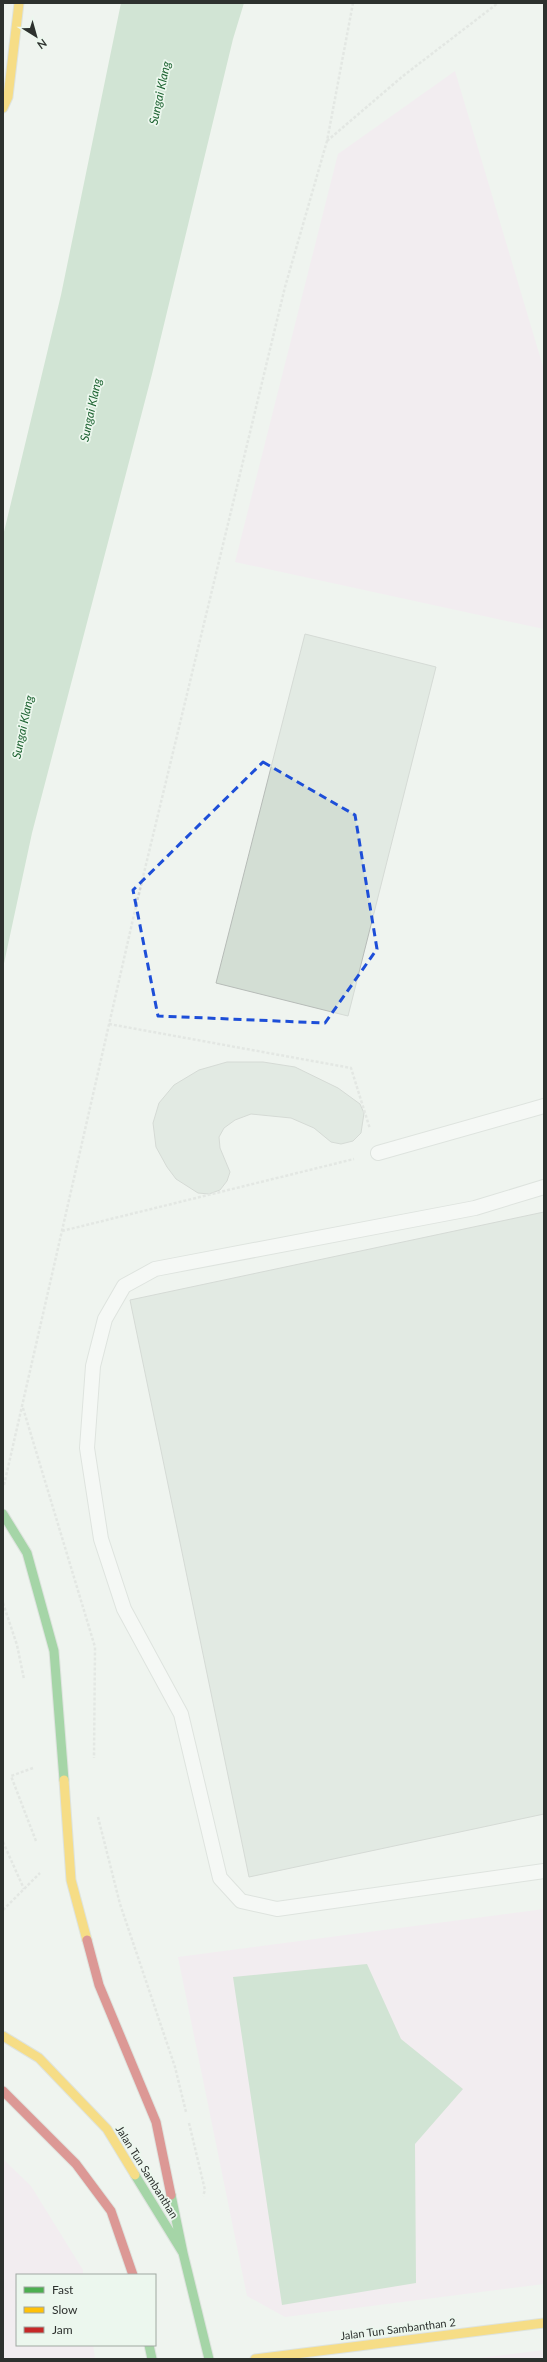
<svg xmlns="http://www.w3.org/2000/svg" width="547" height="2362" font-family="Lato,sans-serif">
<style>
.green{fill:#f6e4f2}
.water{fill:#aed0b3}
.building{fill:#d3ded4;stroke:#b6bbb7}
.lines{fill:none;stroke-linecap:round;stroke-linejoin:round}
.lane-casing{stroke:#cacfcb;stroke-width:16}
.fast-casing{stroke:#cacfcb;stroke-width:11}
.slow-casing{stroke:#cacfcb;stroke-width:11}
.jam-casing{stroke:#cacfcb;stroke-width:11}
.path{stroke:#d6d8d6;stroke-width:2.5;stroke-dasharray:3 2;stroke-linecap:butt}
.lane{stroke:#fdfdfd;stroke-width:14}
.fast{stroke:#4caf50;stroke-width:9}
.slow{stroke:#ffc107;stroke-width:9}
.jam{stroke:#c62828;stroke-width:9}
.marked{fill:none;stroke:#1d4ed8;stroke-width:3;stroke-dasharray:8 5;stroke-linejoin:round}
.labels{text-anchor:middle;stroke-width:3.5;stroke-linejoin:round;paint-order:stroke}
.street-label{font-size:11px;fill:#2d312e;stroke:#ecf7ee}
.water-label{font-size:12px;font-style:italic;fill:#1c6230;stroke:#ecf7ee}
</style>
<rect width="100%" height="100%" fill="#eff4ef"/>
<path class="green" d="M455,71L544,370V629L235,562L338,154Z
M544,1909V2284L285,2317L247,2296L178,1957Z
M3,2159L31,2186L83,2270V2275H17V2345H93L95,2359H3Z
M544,2350V2359H471Z"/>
<path class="water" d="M121,3H244L233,39L152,374L32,833L3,968V536L61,295Z
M367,1964L401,2039L463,2089L415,2144L416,2283L282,2305L233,1977Z"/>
<path class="building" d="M305,634L436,667L348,1016L216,983Z
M227,1062H263L295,1067L338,1088L360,1104L364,1113L361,1133L353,1141L341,1144L331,1142L314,1128L291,1118L251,1114L235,1120L224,1128L219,1137L220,1148L230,1172L227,1181L220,1190L209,1194L198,1193L176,1179L167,1167L156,1147L153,1123L159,1103L174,1085L199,1070Z
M544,1212V1814L249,1877L130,1300Z"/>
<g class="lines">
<defs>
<path id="lane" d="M378,1153L544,1106
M544,1187L475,1208L155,1269L124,1286L105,1319L93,1366L87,1448L101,1539L124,1609L181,1714L220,1878L241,1901L277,1909L544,1871"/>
<path id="fast" d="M3,1514L27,1553L54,1651L64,1780
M135,2175L183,2253L209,2359
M171,2195L183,2253
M149,2345L152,2359"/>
<path id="slow" d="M3,108L8,97L19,3
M64,1780L71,1880L87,1940
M3,2036L39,2058L107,2129L135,2175
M255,2359L544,2323"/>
<path id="jam" d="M87,1940L99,1985L156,2122L171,2195
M3,2091L76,2164L111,2211L133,2275"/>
</defs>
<use href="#lane" class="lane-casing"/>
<use href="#fast" class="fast-casing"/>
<use href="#slow" class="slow-casing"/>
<use href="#jam" class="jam-casing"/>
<path class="path" d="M327,141L403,76L498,3
M109,1024L351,1068L370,1129
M62,1231L354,1159
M23,1408L95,1647L94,1758
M4,1485L136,906L285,287L327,141L353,3
M3,1603L17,1645L24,1679
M33,1768L11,1776L36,1841
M98,1817L120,1904L175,2067L186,2112
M3,1842L24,1889
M3,1910L40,1873
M189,2123L205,2190L203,2196"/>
<use href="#lane" class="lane"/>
<use href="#fast" class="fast"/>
<use href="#slow" class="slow"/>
<use href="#jam" class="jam"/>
</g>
<path d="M0 0H547V2362H0ZM263,762L355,815L377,949L325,1023L158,1016L133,890Z" fill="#eff4ef" fill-opacity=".55" fill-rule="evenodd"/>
<path class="marked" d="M263,762L355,815L377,949L325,1023L158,1016L133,890Z"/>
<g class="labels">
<g class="street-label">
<text transform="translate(147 2172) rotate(58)" y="4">Jalan Tun Sambanthan</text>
<text transform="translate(398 2329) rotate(-7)" y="4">Jalan Tun Sambanthan 2</text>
</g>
<g class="water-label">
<text transform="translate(160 93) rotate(-78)" y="4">Sungai Klang</text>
<text transform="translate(91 410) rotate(-78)" y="4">Sungai Klang</text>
<text transform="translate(23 727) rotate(-78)" y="4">Sungai Klang</text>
</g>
</g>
<rect width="547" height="2362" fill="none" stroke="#2d312e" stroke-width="8"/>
<rect x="16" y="2274" width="140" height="72" fill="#ecf7ee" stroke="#a0a8a1"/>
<rect x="24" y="2287" width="20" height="6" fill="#4caf50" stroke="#a0a8a1"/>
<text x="52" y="2294" font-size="12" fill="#2d312e">Fast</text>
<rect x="24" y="2307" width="20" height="6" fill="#ffc107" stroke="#a0a8a1"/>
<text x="52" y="2314" font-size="12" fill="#2d312e">Slow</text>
<rect x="24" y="2327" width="20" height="6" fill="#c62828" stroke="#a0a8a1"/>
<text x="52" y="2334" font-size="12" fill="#2d312e">Jam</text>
<g transform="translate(36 36) rotate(143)" stroke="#ecf7ee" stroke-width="3" paint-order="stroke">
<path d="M0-3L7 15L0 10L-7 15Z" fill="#2d312e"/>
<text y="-6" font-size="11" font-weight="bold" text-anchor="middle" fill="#2d312e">N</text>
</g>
</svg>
